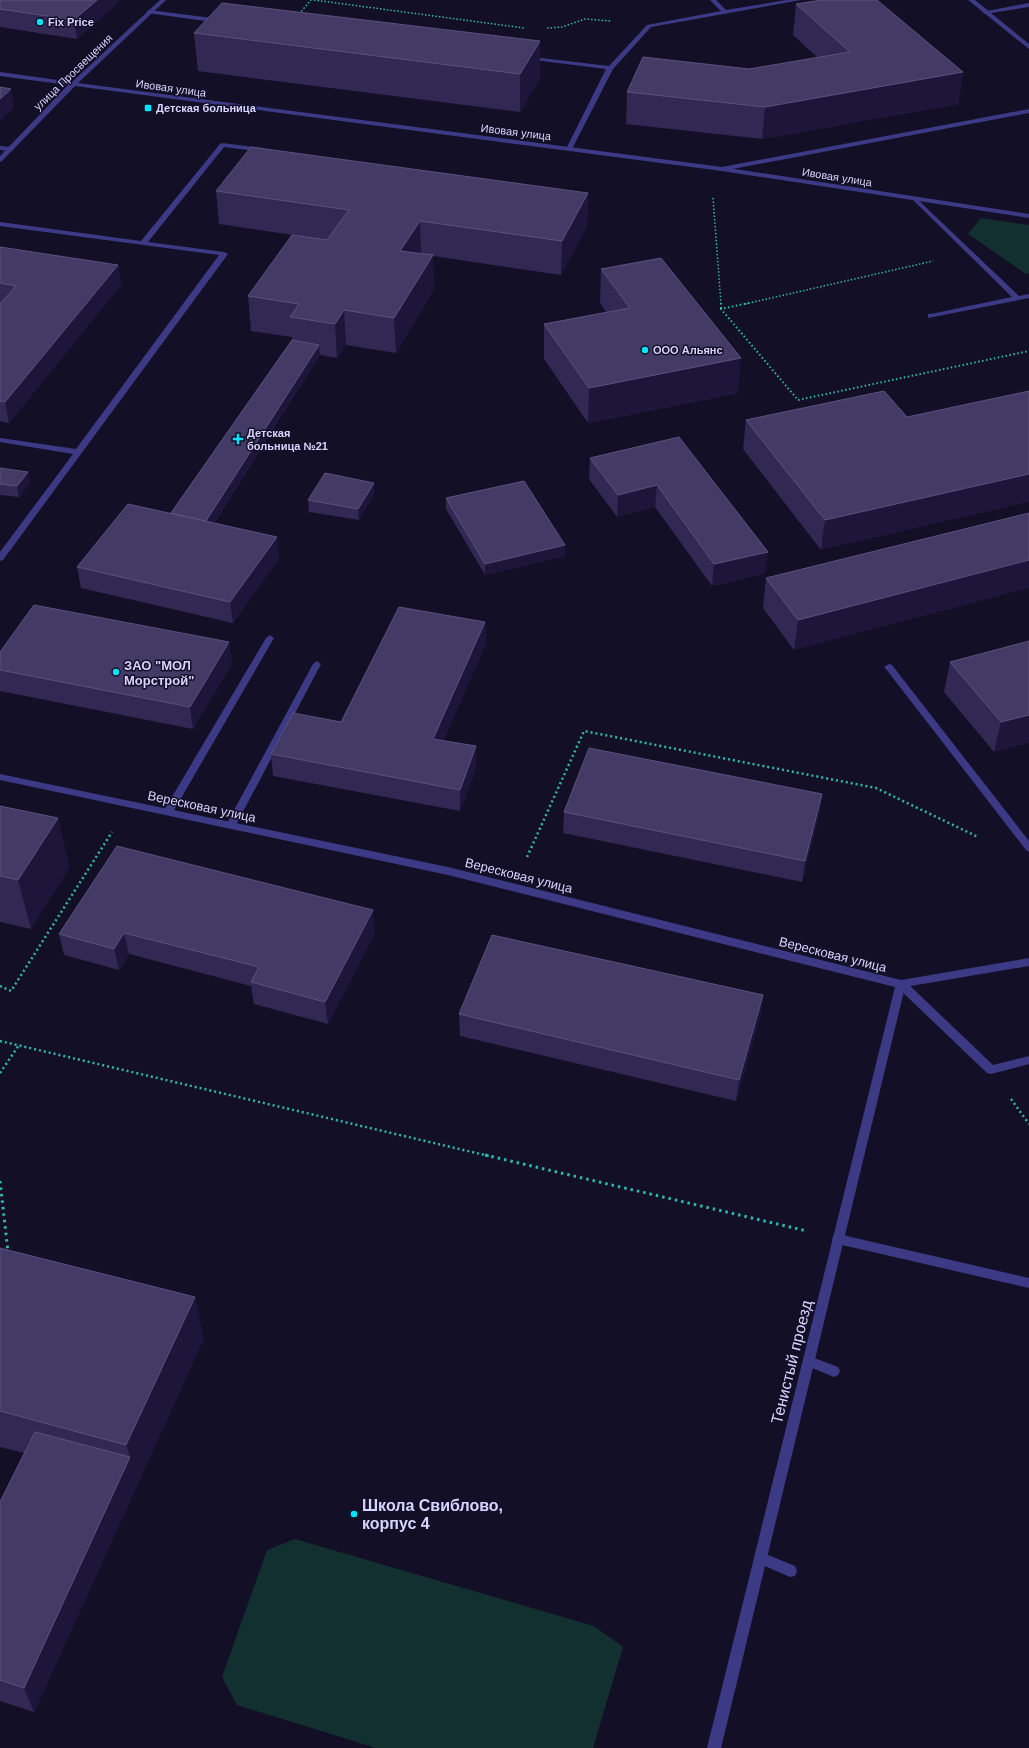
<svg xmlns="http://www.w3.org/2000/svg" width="1029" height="1748" font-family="Arial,sans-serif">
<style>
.green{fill:#12302f}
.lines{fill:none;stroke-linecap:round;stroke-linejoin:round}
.path-far3{stroke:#2fb8b0;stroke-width:1.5;stroke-dasharray:1.5 2;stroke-linecap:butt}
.path-far2{stroke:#2fb8b0;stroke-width:2;stroke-dasharray:1.5 2.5;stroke-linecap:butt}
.path-far1{stroke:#2fb8b0;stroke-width:2.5;stroke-dasharray:2 3;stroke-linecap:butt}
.path{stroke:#2fb8b0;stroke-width:3;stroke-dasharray:2.5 4;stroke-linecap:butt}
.lane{fill:#3d3a85;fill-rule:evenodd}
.street{fill:#3d3a85;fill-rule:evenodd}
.wall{fill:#312854}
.shaded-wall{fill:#1d163a}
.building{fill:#433a66;stroke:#5a527e}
.poi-dot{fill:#00e5ff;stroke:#130f26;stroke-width:1.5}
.labels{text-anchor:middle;stroke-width:3;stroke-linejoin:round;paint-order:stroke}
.far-poi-label{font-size:11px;font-weight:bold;fill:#d9d4ff;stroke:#130f26;text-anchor:start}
.far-street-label{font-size:11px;fill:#d9d4ff;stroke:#130f26}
.poi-label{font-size:13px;font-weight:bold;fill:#d9d4ff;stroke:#130f26;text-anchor:start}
.street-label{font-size:13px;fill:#d9d4ff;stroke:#130f26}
.near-street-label{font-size:16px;fill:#d9d4ff;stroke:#130f26}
.near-poi-label{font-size:16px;font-weight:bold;fill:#d9d4ff;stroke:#130f26;text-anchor:start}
</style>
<rect width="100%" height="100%" fill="#130f26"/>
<path class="green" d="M981,218L1029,225V273L1026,274L968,234Z
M295,1539L594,1626L623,1647L593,1748H376L237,1705L222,1677L267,1550Z"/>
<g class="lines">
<path class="path-far3" d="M314,0L524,28
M299,14L311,0
M547,28L562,27L585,19L611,21
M713,198L721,304
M745,304L933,261"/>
<path class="path-far2" d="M721,303V309
M749,303L721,309L798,400L1029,351"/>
<path class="path-far1" d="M527,857L584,731L876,788L978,837
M0,986L11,991L112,832
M0,1041L489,1156
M0,1073L19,1045
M1011,1099L1029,1124"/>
<path class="path" d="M485,1155L807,1231
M0,1181L8,1252"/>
<path class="lane" d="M710,0H716L726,10L787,0H801L651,27L613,69L572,149L567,150L566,149L606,69L526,59L523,57L524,56L609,66L647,25L721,11Z
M1029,3V7L985,14L982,12Z
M149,10L220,19L223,21L220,23L147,13V11Z
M1029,109V113L722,171L719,169L722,167Z
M222,143L263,148L266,150L263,152L224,147L148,242L224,252L228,254L3,560L0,561V552L73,454L0,442V438L76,449L219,255L0,226V222L141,241L220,144Z
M0,146L11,147L14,149L11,151L0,150Z
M915,197L1019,296L1029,294V298L928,318V314H931L1012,297L913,200V198Z
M270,635L274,638L173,812L168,815L165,814L163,812L266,638Z
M317,661L321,664L236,825L231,828L228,827L226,825L313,664Z
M889,664L892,665L1029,841V852L1026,850L886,669L884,667Z
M901,980L905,981L993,1065L1029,1056V1064L991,1074L987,1073L897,987L896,984L897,981Z
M838,1234L1029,1278V1288L838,1244L834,1243L832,1239L834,1235Z
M809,1356L838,1367L840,1371L838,1375L834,1377L805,1365L803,1361L805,1357Z
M761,1552L795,1566L797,1571L795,1576L790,1577L756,1562L754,1558L756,1554Z"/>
<path class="street" d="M160,0H166L78,83L722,167L1029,214V218L722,171L75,86L2,161L0,162V156L68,85L0,76V72L72,82Z
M968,0H975L1029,44V49Z
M0,774L448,867L901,980L1029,958V966L905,987L721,1748H707L895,987L448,875L0,780Z"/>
</g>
<path class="wall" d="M0,0H121L77,39L0,27Z
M796,4L963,72L958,104L762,139L626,124L627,92L817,57L793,35Z
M194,33L540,41V79L520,112L198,71Z
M216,191L588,193L587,226L561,275L433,256L434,289L396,353L346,345L337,358L320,355L214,523L279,558L233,623L81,588L77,567L171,513L292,340V337L251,331L248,296L327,240L219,224Z
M0,247L118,265L121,285L9,423L0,421V304L1,303H0Z
M601,269L738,393L588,423L544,359V324L606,312L600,303Z
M884,391L821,550L743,449L746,420Z
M679,437L765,573L712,586L655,507L617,517L589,479L590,458Z
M0,468L30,483L19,497L0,495Z
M374,494L359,520L309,512L308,500Z
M446,498L565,556L485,575L446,509Z
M1029,513L794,650L763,608L766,578Z
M485,622L486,643L443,741L476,746V768L460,811L273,776L271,754L341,722Z
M1029,641L994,752L944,692L950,662Z
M0,652L232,663L193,729L0,691Z
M822,794L819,815L802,882L563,833L564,812Z
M0,806L58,818L69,868L31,929L0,922Z
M117,846L375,932L328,1024L254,1004L251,986L129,954L119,970L64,955L59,934Z
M763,995L760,1017L736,1101L460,1036L459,1014Z
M0,1248L204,1338L34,1712L0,1701V1502L24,1453L0,1447Z"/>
<path class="shaded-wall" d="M97,0H121L77,39L74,20Z
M540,41V79L520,112V74Z
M963,72L958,104L762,139L765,107Z
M11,89L14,108L0,121V99Z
M588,193L587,226L561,275L562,241Z
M420,221L421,254L400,251Z
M433,255L434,289L396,353L394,318Z
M118,265L121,285L9,423L5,402Z
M344,310L346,345L337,358L335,324Z
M319,345L320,355L202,541L200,530Z
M741,358L738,393L588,423L589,388Z
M28,472L30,483L19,497L17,486Z
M1029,474V502L821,550L825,520Z
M374,483V494L359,520L358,509Z
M657,485L655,507L617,517L618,495Z
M277,537L279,558L233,623L230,602Z
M565,545V556L485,575V564Z
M768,552L765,573L712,586L714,564Z
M1029,560V588L794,650L798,620Z
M485,622L486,643L434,761L433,739Z
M229,642L232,663L193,729L190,707Z
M1029,715V743L994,752L1001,722Z
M476,746V768L460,811V790Z
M822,794L819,815L802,882L805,861Z
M58,818L69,868L31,929L18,880Z
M373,910L375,932L328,1024L325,1002Z
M124,933L129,954L119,970L114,949Z
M763,995L760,1017L736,1101L739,1080Z
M195,1297L204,1338L34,1712L24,1688L130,1457L126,1445Z"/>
<path class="building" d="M0,0H97L74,20L0,9Z
M822,0H877L963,72L765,107L627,92L643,57L749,69L850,52L796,4Z
M222,3L540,41L520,74L194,33Z
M0,87L11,89L0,99Z
M251,147L588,193L562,241L420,221L400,251L433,255L394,318L344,310L335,324L290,317L299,304L248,296L292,235L327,240L349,210L216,191Z
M0,247L118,265L5,402L0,401V304L16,286L0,283Z
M661,258L741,358L589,388L544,324L630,308L601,269Z
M292,340L319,345L206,521L171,513Z
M884,391L907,417L1029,391V474L825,520L746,420Z
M679,437L768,552L714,564L657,485L618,495L590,458Z
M0,468L28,472L17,486L0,484Z
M325,473L374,483L358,509L308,500Z
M524,481L565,545L485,564L446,498Z
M128,504L277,537L230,602L77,567Z
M1029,513V560L798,620L766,578Z
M34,605L229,642L190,707L0,670V652Z
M399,607L485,622L433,739L476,746L460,790L271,754L293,713L341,722Z
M1029,641V715L1001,722L950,662Z
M589,748L822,794L805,861L564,812Z
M0,806L58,818L18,880L0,876Z
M117,846L373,910L325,1002L251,982L259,967L124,933L114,949L59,934Z
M492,935L763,995L739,1080L459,1014Z
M0,1248L195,1297L126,1445L0,1411Z
M35,1432L130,1457L24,1688L0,1680V1502Z"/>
<g class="poi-dot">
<circle cx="40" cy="22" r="4"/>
<rect x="144" y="104" width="8" height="8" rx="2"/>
<circle cx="645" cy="350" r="4"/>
<path d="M236 433h4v4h4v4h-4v4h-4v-4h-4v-4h4z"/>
<circle cx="116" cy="672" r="4"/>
<circle cx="354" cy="1514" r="4"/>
</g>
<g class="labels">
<g class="far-poi-label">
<text x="48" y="26">Fix Price</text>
<text x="156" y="112">Детская больница</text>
<text x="653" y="354">ООО Альянс</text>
<text x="247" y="437">Детская<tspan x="247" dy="13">больница №21</tspan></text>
</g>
<g class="far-street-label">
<text transform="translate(73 72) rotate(-44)" y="4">улица Просвещения</text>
<text transform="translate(171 88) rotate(8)" y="4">Ивовая улица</text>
<text transform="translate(516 132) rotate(7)" y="4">Ивовая улица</text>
<text transform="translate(837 177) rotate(9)" y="4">Ивовая улица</text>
</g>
<g class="poi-label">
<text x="124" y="670">ЗАО "МОЛ<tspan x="124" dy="15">Морстрой"</tspan></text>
</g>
<g class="street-label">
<text transform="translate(202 806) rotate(12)" y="5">Вересковая улица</text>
<text transform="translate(519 875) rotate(14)" y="5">Вересковая улица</text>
<text transform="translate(833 954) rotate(14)" y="5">Вересковая улица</text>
</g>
<g class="near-street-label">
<text transform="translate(791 1362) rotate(-76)" y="6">Тенистый проезд</text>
</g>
<g class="near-poi-label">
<text x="362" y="1511">Школа Свиблово,<tspan x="362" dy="18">корпус 4</tspan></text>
</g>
</g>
</svg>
